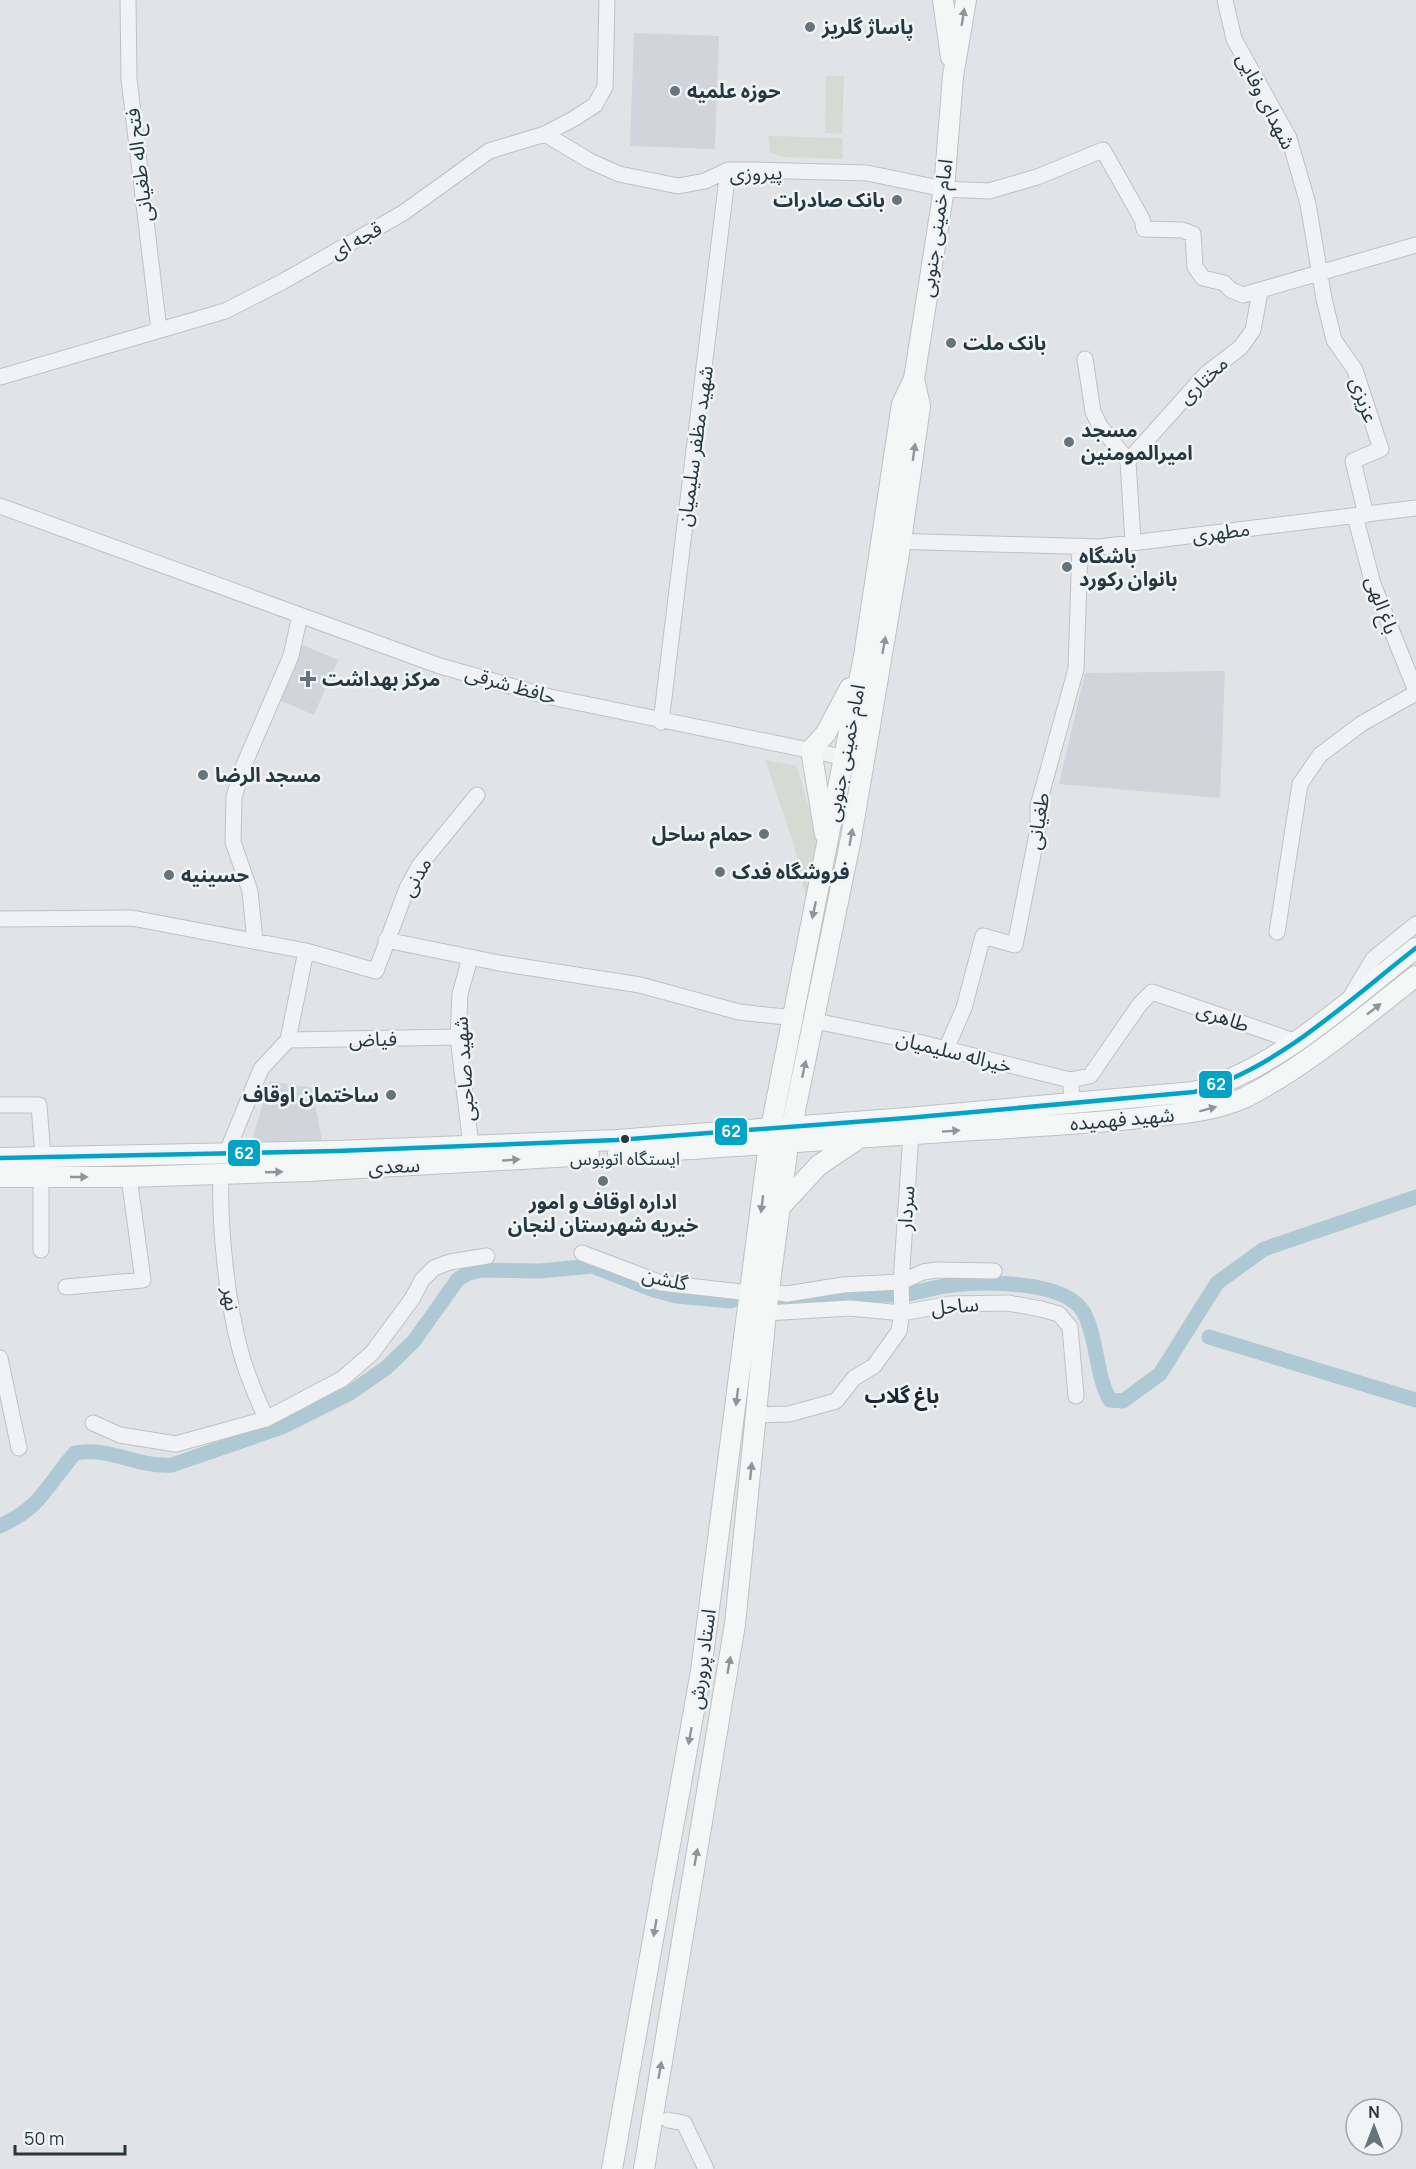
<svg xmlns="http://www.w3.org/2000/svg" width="1416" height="2169" font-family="Manrope,'Noto Sans Arabic',sans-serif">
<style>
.built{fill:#cfd5da}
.green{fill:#d4dbd2}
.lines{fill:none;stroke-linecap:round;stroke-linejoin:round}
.canal{stroke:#aec9d3;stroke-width:15}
.minor-casing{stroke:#bfc2c5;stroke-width:17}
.major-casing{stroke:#bdc2c5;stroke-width:22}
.minor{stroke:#f1f2f3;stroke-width:15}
.major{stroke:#f5f6f6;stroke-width:20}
.bus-1-casing{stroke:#eff4f6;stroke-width:9}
.bus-1{stroke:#02a3c7;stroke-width:4.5}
.oneway{fill:#8e969c}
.poi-dot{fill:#68747b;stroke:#eff4f6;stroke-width:2}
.bus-dot{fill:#273741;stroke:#eff4f6;stroke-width:2}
.labels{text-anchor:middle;stroke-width:5;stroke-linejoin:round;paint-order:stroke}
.bus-label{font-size:18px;fill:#273741;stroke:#eff4f6}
.poi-label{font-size:20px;font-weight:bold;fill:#273741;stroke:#eff4f6;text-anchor:start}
.street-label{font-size:20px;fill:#273741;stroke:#eff4f6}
.neighbourhood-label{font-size:21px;font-weight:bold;fill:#1a2732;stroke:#eff4f6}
.line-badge{stroke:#eff4f6;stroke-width:2}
.badge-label{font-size:16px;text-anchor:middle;font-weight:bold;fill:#fff}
</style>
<rect width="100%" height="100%" fill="#e1e4e7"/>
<path class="built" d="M634,33L719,36L715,149L630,146Z
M303,645L338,660L314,715L277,699Z
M1225,671L1220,798L1059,784L1085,673Z
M270,1081L312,1088L322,1141L250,1146Z"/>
<path class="green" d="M826,76H844L842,134L825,133Z
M768,136L842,138L843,159L784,157L770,152Z
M765,760L797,766L820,847L809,911L793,842Z"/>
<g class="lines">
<path class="canal" d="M774,1303C791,1303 806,1300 823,1297C848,1294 872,1295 896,1295C912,1295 929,1288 946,1286C978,1281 1066,1279 1084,1313C1098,1340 1095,1374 1110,1400L1123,1401L1160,1374L1217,1283L1264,1249L1416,1197
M1209,1337L1416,1400
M0,1526C43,1506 46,1486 75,1453C109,1446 138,1468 172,1465L282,1427L350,1393L386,1368L414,1341L458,1279L469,1273L481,1270L540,1271L592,1266L654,1290L676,1296L731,1301"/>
<defs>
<path id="minor" d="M128,0L129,79L159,330
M1225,0L1234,39L1289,138L1308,204L1324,299L1334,340L1355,370L1381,449L1353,461L1366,515
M545,134L590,161L619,174L678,186L705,181L728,170H756L867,173L944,189L989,191L1037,177L1103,150L1142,219L1144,229L1182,230L1193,234L1195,267L1203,278L1224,283L1231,290L1243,295L1416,245
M1085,359L1093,412L1100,426L1128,461L1133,542
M0,377L225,311L282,282L403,213L489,151L545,134L575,118L595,105L605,87L607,0
M1128,461L1206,374L1241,347L1253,330L1260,292
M0,506L440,666L546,696L852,759
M1355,516L1373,584L1416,691
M890,541L1099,547L1416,508
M661,722L728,170
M0,919L132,918L306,951L376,971L407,888L419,866L477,795
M1277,932L1300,784L1320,755L1361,724L1416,693
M386,940L499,963L640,985L739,1012L795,1018
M255,941L250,891L233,842L234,797L243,767L291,656L300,615
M470,958L460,994L458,1037L471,1146
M1351,996L1373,959L1416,924
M815,1021L918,1042L1070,1080L1073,1103
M288,1040L458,1037
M946,1049L964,1008L983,936L1015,945L1038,829V806L1076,669L1080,546
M1070,1080L1090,1076L1140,1004L1152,992L1294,1041
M0,1105H39L43,1157
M226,1154L261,1069L288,1040L306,951
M221,1174C219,1226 227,1303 241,1353C247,1376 257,1397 266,1419
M41,1177V1250
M582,1253L661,1283L750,1293
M66,1287L143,1280L129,1177
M769,1292L787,1294L843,1285L901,1282L923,1272L936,1270L994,1271
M766,1313L850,1308L902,1313L951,1304L1008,1303L1041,1309L1059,1314L1070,1327L1076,1396
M0,1358L19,1448
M757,1415L789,1414L836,1401L854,1378L874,1366L899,1331L902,1313L901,1282L911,1134
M93,1423L120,1435L176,1444L266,1419L342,1379L372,1353L412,1299L422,1280L434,1268L450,1262L487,1256
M668,2120L684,2123L706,2169"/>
<path id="major" d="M943,0L951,57
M825,834L811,750L826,733L850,688
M618,1153C744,1147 869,1136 994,1129C1049,1125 1103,1123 1157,1116C1187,1113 1218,1110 1246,1097C1307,1066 1362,1018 1416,976
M0,1158L337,1151L617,1140L907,1118L1194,1092C1277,1070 1350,999 1416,948
M0,1177H129L308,1171L589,1155
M781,1206L819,1165L855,1141
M612,2169L701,1671L771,1128L864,656L902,404L914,379L944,189L953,76L966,0
M644,2169L735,1624L766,1313L788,1145L851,838L901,541L920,406L914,379"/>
</defs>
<use href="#minor" class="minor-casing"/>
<use href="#major" class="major-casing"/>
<use href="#minor" class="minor"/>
<use href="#major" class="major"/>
<defs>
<path id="bus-1" d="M0,1158L337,1151L617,1140L907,1118L1194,1092C1277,1070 1350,999 1416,948"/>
</defs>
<use href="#bus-1" class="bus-1-casing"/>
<use href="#bus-1" class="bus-1"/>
</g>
<defs><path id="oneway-solid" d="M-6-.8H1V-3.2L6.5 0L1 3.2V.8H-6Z" transform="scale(1.5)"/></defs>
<g class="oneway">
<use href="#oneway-solid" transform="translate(963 17) rotate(-81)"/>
<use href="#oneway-solid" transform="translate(914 452) rotate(-82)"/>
<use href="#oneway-solid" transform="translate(884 645) rotate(-80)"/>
<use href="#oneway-solid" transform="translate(851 837) rotate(-80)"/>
<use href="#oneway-solid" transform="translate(814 910) rotate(102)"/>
<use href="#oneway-solid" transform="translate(1374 1009) rotate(-38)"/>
<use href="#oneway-solid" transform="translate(804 1069) rotate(-78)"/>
<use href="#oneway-solid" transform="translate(1208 1109) rotate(-15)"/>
<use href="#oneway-solid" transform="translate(951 1131) rotate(-4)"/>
<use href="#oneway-solid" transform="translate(511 1160) rotate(-4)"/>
<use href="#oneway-solid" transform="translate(274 1172) rotate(-2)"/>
<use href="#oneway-solid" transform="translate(79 1177)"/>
<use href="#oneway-solid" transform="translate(762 1204) rotate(97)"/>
<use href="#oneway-solid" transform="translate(737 1397) rotate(97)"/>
<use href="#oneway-solid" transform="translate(751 1471) rotate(-84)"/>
<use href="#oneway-solid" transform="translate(729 1665) rotate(-80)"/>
<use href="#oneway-solid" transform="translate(690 1736) rotate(100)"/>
<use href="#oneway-solid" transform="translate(696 1857) rotate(-80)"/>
<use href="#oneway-solid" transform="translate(655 1928) rotate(100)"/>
<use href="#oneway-solid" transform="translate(660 2070) rotate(-80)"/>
</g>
<g class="poi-dot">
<circle cx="810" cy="27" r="6"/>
<circle cx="675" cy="91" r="6"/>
<circle cx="897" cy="200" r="6"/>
<circle cx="951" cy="343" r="6"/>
<circle cx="1069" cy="442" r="6"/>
<circle cx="1067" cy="567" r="6"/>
<path d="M305 670h6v6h6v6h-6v6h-6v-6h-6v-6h6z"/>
<circle cx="203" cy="775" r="6"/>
<circle cx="764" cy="834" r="6"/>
<circle cx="720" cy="872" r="6"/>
<circle cx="169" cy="875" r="6"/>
<circle cx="391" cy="1095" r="6"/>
<circle cx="603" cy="1181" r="6"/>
</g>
<circle class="bus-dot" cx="625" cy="1139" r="5"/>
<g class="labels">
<g class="bus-label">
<text x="625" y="1165">ایستگاه اتوبوس</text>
</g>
<g class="poi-label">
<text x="822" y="34">پاساژ گلریز</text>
<text x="687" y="98">حوزه علمیه</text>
<text x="885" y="207" text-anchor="end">بانک صادرات</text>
<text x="963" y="350">بانک ملت</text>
<text x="1081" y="437">مسجد<tspan x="1081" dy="23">امیرالمومنین</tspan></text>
<text x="1079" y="563">باشگاه<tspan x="1079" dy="23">بانوان رکورد</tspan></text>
<text x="322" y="686">مرکز بهداشت</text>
<text x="215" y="782">مسجد الرضا</text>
<text x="752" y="841" text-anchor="end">حمام ساحل</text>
<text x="732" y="879">فروشگاه فدک</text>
<text x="181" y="882">حسینیه</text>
<text x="379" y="1102" text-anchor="end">ساختمان اوقاف</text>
<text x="603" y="1209" text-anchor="middle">اداره اوقاف و امور<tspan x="603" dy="23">خیریه شهرستان لنجان</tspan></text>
</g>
<g class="street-label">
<text transform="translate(1266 101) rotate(63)" y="7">شهدای وفایی</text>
<text transform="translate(139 165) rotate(-97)" y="7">فتح اله طغیانی</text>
<text transform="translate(756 173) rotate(-2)" y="7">پیروزی</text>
<text transform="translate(936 228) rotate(-82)" y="7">امام خمینی جنوبی</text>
<text transform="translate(356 240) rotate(-29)" y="7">قجه ای</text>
<text transform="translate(1203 380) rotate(-43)" y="7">مختاری</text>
<text transform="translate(1364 400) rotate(71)" y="7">عزیزی</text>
<text transform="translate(695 446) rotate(-82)" y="7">شهید مظفر سلیمیان</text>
<text transform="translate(1221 532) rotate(-7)" y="7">مطهری</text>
<text transform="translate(1382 605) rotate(70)" y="7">باغ الهی</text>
<text transform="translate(511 685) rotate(16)" y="7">حافظ شرقی</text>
<text transform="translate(845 753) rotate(-79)" y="7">امام خمینی جنوبی</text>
<text transform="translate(1038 821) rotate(-81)" y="7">طغیانی</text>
<text transform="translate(416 877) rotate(-60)" y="7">مدنی</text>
<text transform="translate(1223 1017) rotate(19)" y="7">طاهری</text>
<text transform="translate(373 1039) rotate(-1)" y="7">فیاض</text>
<text transform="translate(954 1052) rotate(14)" y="7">خیراله سلیمیان</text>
<text transform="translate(464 1069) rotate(-94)" y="7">شهید صاحبی</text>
<text transform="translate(1122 1119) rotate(-5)" y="7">شهید فهمیده</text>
<text transform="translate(394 1166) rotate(-3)" y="7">سعدی</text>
<text transform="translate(906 1208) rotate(-86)" y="7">سردار</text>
<text transform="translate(665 1279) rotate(13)" y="7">گلشن</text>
<text transform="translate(231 1299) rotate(83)" y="7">نهر</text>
<text transform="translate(955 1306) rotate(-5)" y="7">ساحل</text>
<text transform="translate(702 1659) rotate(-82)" y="7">استاد پرورش</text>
</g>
<g class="neighbourhood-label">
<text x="902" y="1403">باغ گلاب</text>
</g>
</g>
<g class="line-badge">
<rect x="1198" y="1070" width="35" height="29" rx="6" fill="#02a3c7"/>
<rect x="714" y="1117" width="34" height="29" rx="6" fill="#02a3c7"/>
<rect x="227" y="1139" width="34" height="28" rx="6" fill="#02a3c7"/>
</g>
<g class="badge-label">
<text x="1216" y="1090">62</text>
<text x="731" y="1137">62</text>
<text x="244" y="1159">62</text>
</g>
<g transform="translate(1374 2127)"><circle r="28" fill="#eff4f6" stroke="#9fa8ae" stroke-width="1.5"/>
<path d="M0-4.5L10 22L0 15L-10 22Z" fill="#68747b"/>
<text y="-9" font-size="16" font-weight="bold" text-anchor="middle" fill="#273741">N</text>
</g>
<path d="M15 2145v9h110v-9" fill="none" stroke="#273741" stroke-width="3"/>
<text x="24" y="2145" font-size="18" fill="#273741" stroke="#eff4f6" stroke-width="4.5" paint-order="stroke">50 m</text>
</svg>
